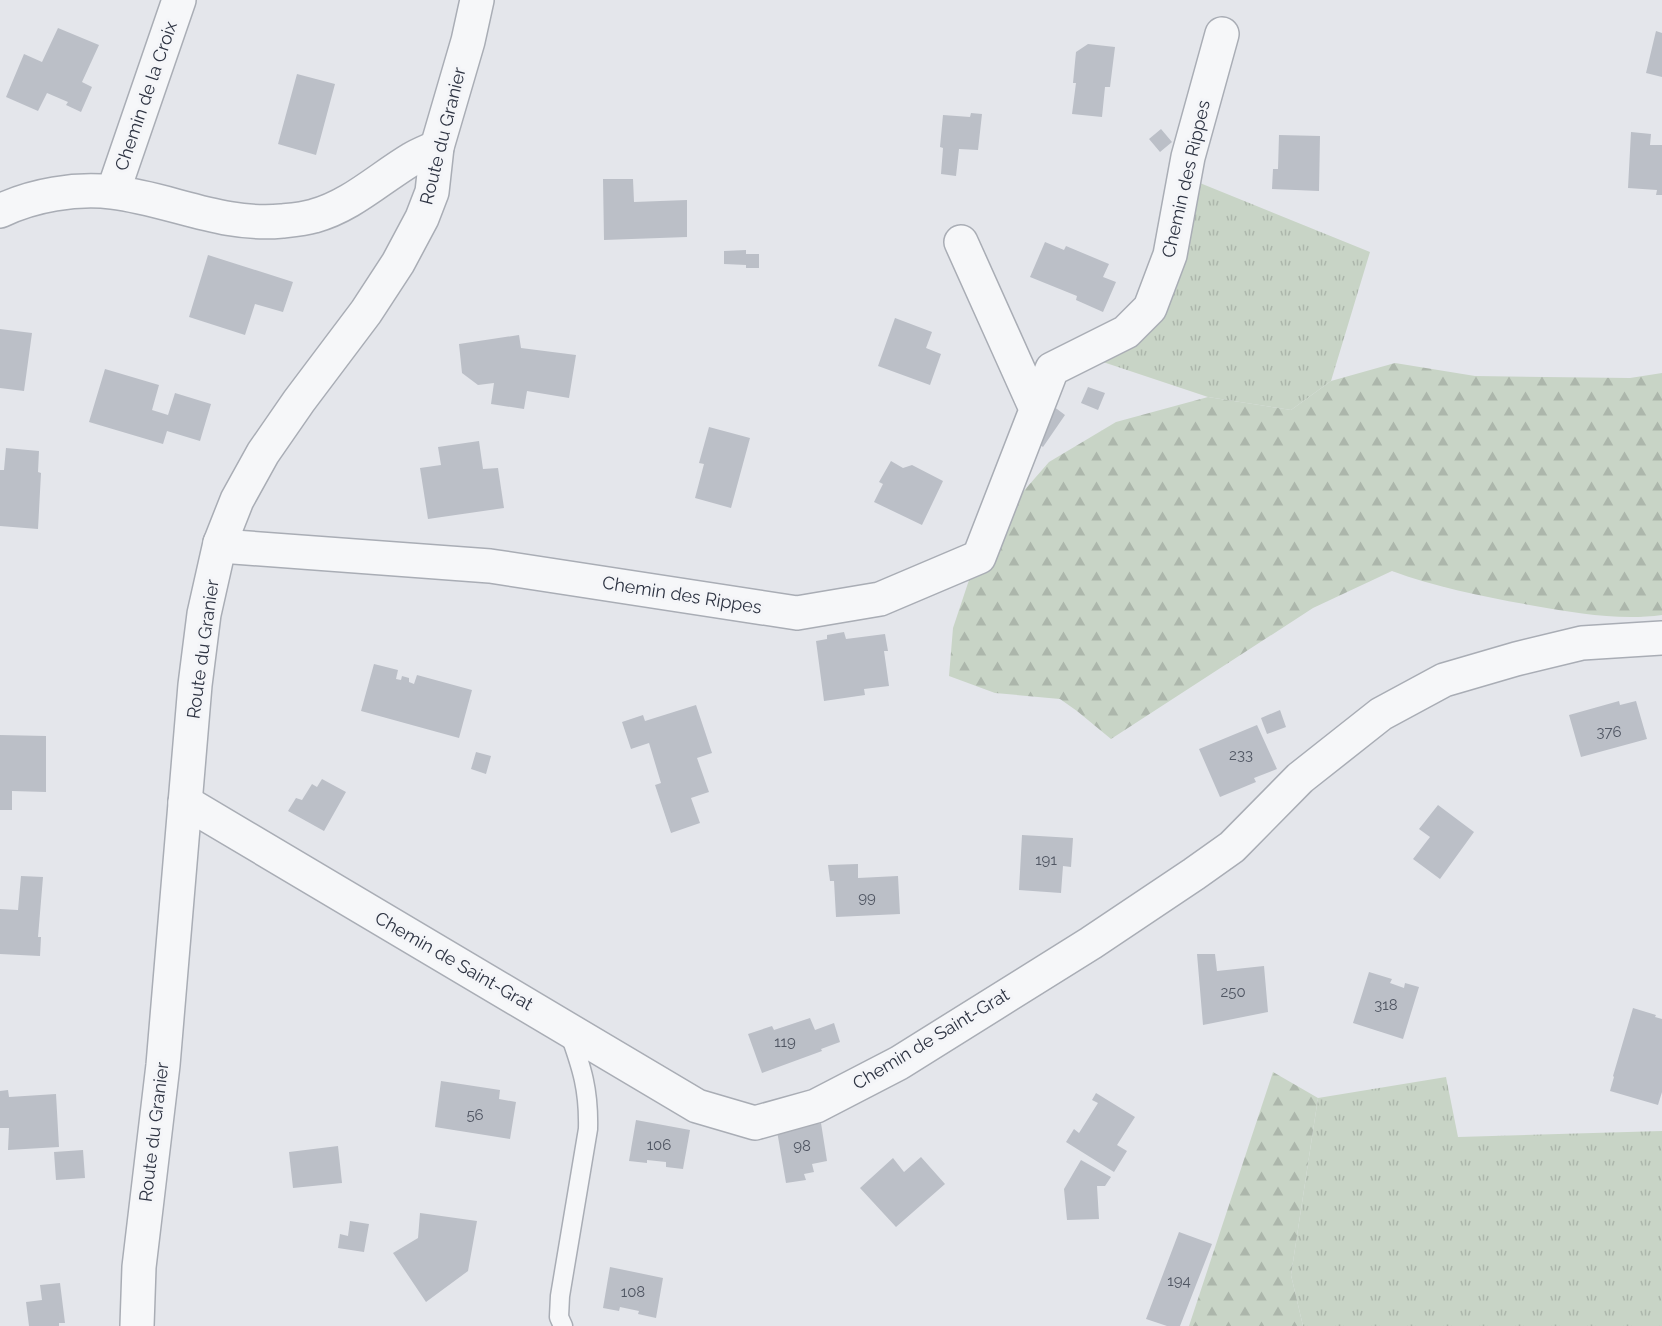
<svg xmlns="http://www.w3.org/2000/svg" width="1662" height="1326" font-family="Raleway,sans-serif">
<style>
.grass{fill:url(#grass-tufts)}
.forest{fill:url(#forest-firs)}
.building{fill:#bbbfc7}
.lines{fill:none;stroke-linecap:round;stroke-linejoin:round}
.service-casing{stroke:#a9adb5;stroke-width:21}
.minor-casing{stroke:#a9adb5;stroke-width:36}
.tertiary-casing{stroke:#a9adb5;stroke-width:36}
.service{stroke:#f6f7f9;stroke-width:18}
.minor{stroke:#f6f7f9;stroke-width:33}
.tertiary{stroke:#f6f7f9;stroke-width:33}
.labels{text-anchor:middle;stroke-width:6;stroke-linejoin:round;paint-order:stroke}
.number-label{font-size:15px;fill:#505663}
.street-label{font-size:18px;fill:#2d3342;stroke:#f4f5f8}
</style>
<defs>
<pattern id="grass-tufts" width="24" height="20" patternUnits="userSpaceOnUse" patternTransform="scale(1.5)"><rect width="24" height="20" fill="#c8d4c6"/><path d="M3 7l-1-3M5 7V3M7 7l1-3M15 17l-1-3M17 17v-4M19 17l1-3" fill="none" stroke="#acb6ab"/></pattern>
<pattern id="forest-firs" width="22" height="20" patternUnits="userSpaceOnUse" patternTransform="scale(1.5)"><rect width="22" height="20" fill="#c8d4c6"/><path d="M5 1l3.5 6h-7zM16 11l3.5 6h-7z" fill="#acb6ab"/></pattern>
</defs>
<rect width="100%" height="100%" fill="#e4e6eb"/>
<path class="grass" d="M1195,181L1370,252L1331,381L1291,410L1208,397L1100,361L1138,341Z
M1446,1077L1458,1137L1662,1131V1326H1303L1291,1275L1318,1098Z"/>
<path class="forest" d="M1395,363L1475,376L1630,378L1662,373V615C1620,621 1576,613 1535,606C1486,597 1438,588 1392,571L1313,608L1111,739L1077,711L1060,699L995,693L949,676L953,628L969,580L1007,510L1049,462L1116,422L1208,397L1291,410L1331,381Z
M1273,1072L1318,1098L1291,1275L1303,1326H1189Z"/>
<path class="building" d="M58,28L99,45L82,82L92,87L81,112L66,105L68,102L47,93L38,111L6,97L24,54L42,62Z
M1656,31L1662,33V77L1646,73Z
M1088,44L1115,47L1110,87H1105L1102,117L1072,114L1076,83H1073L1076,52Z
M297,74L335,84L316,155L278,144Z
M971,113L982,114L978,150L959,149L956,176L941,174L943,148L940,147L943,115L970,117Z
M1161,129L1172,142L1160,152L1149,139Z
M1631,132L1651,134L1650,145H1662V195H1656L1657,190L1628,188Z
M1279,135L1320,136L1319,191L1272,189L1273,169H1278Z
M603,179H633L634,202L687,200V237L604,240Z
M1045,242L1064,250L1066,246L1109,264L1103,277L1116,282L1103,312L1076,300L1077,296L1030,277Z
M746,250V254H759V268H746V265L724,264V251Z
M208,255L293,282L283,312L255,304L245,335L189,317Z
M895,318L932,332L926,348L941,354L930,385L878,366Z
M0,329L32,333L24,391L0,388Z
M519,335L521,348L576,355L569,398L527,391L524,409L491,404L494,383L478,385L462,373L459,344Z
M105,369L159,385L152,410L168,415L175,393L211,404L200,441L167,431L163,444L89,422Z
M1088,387L1105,393L1098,410L1081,403Z
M1053,406L1065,415L1043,447L1030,437Z
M709,427L750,438L731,508L695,498L704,464L699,463Z
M479,441L483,469L498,468L504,508L428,519L420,468L441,465L438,447Z
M6,448L39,451L38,472L41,473L38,529L0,526V470H4Z
M891,461L903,468L912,465L943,481L922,525L874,502L883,484L879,482Z
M844,632L846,639L885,634L888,651H884L889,686L864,689L865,695L824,701L816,641L827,639V635Z
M374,664L398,670L396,679L401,680L402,676L409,678V682L414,684L417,675L472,690L459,738L361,711Z
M1619,701L1620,705L1636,701L1647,739L1581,757L1569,715Z
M696,705L712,753L697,758L709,792L691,798L700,823L671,833L655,785L661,783L649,743L631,749L622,722L643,715L645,721Z
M1280,710L1286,727L1267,734L1261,718Z
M1257,725L1277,769L1254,778L1256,782L1220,797L1199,749Z
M0,735L46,736V792L12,791V810H0Z
M476,752L491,756L486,774L471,769Z
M322,779L346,792L324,831L288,811L296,798L302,800L312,784L317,787Z
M1438,805L1474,832L1440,879L1413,859L1430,837L1419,829Z
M1022,835L1073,838L1071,867L1063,866L1061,893L1019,890Z
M858,864V878L898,876L900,914L836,917L834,881H830L828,865Z
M21,876L43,877L38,937H41L40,956L0,954V909L18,910Z
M1197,954H1215L1217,971L1264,966L1268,1012L1203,1025Z
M1369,972L1392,979L1390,983L1404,988L1405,983L1419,987L1403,1039L1353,1023Z
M1633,1008L1656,1015L1655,1017L1662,1019V1092L1658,1105L1610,1091L1614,1077L1613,1076Z
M810,1018L815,1030L834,1023L840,1042L821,1049L822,1051L762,1073L748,1034L772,1026L774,1030Z
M441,1081L500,1090L499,1099L516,1102L510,1139L435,1127Z
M8,1090L9,1097L56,1094L59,1147L8,1150L9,1128H0V1091Z
M1096,1093L1135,1117L1117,1145L1127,1151L1114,1172L1066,1142L1074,1129L1079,1133L1098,1103L1092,1100Z
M636,1120L690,1130L683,1169L666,1167V1162L647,1160V1163L629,1161Z
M821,1123L827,1161L812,1164L814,1172L804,1174L806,1180L786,1183L777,1131Z
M338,1146L342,1183L293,1188L289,1152Z
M83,1150L85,1178L56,1180L54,1152Z
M921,1157L945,1184L896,1227L860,1188L893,1158L904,1172Z
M1081,1160L1111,1177L1105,1186H1097L1099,1219L1067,1220L1064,1189Z
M420,1213L477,1221L468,1271L426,1302L393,1253L418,1238Z
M350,1221L369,1224L364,1252L338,1248L340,1234L348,1236Z
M1179,1232L1212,1244L1180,1326H1167L1146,1319Z
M610,1267L663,1278L656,1318L638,1314L639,1311L620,1307L619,1311L603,1308Z
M60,1283L65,1323H59V1326H29L26,1302L42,1300L40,1285Z"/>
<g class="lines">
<defs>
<path id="service" d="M563,1326L559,1317L560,1296L588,1129C589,1090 582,1068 569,1032"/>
<path id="minor" d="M113,192L179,0
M0,211C33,195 75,188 112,192C170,199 223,227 282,221C292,220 304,219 314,216C351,206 380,178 412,159C420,154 429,151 437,147
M961,242L1036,409
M220,543L234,547L490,566L797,613L880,599L979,557L1052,369L1126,332L1150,308L1170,255L1188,157L1222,34
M185,802L697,1106L755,1123L816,1106L899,1063L1091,943L1194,874L1232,847L1300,778L1381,714L1444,680L1516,659L1582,643L1662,638"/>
<path id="tertiary" d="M137,1326L139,1267L163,1065L195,685L204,614L220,543L237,500L263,453L299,401L366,312L398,263L422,218L432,192L437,147L468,41L477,0"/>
</defs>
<use href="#service" class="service-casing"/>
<use href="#minor" class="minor-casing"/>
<use href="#tertiary" class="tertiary-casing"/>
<use href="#service" class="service"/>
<use href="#minor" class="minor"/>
<use href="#tertiary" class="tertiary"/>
</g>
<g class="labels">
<g class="number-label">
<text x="1609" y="737">376</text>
<text x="1241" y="760">233</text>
<text x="1046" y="865">191</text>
<text x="867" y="903">99</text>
<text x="1233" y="997">250</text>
<text x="1386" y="1010">318</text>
<text x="785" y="1047">119</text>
<text x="475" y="1120">56</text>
<text x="659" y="1150">106</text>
<text x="802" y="1151">98</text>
<text x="1179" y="1286">194</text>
<text x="633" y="1297">108</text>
</g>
<g class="street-label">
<text transform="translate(146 96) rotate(-71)" y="6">Chemin de la Croix</text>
<text transform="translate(443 136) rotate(-76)" y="6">Route du Granier</text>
<text transform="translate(1186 179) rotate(-77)" y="6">Chemin des Rippes</text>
<text transform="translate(682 595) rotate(9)" y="6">Chemin des Rippes</text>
<text transform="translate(203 649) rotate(-82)" y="6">Route du Granier</text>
<text transform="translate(454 961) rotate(30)" y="6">Chemin de Saint-Grat</text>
<text transform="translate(931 1039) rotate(-31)" y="6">Chemin de Saint-Grat</text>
<text transform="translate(154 1132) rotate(-83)" y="6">Route du Granier</text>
</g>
</g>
</svg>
